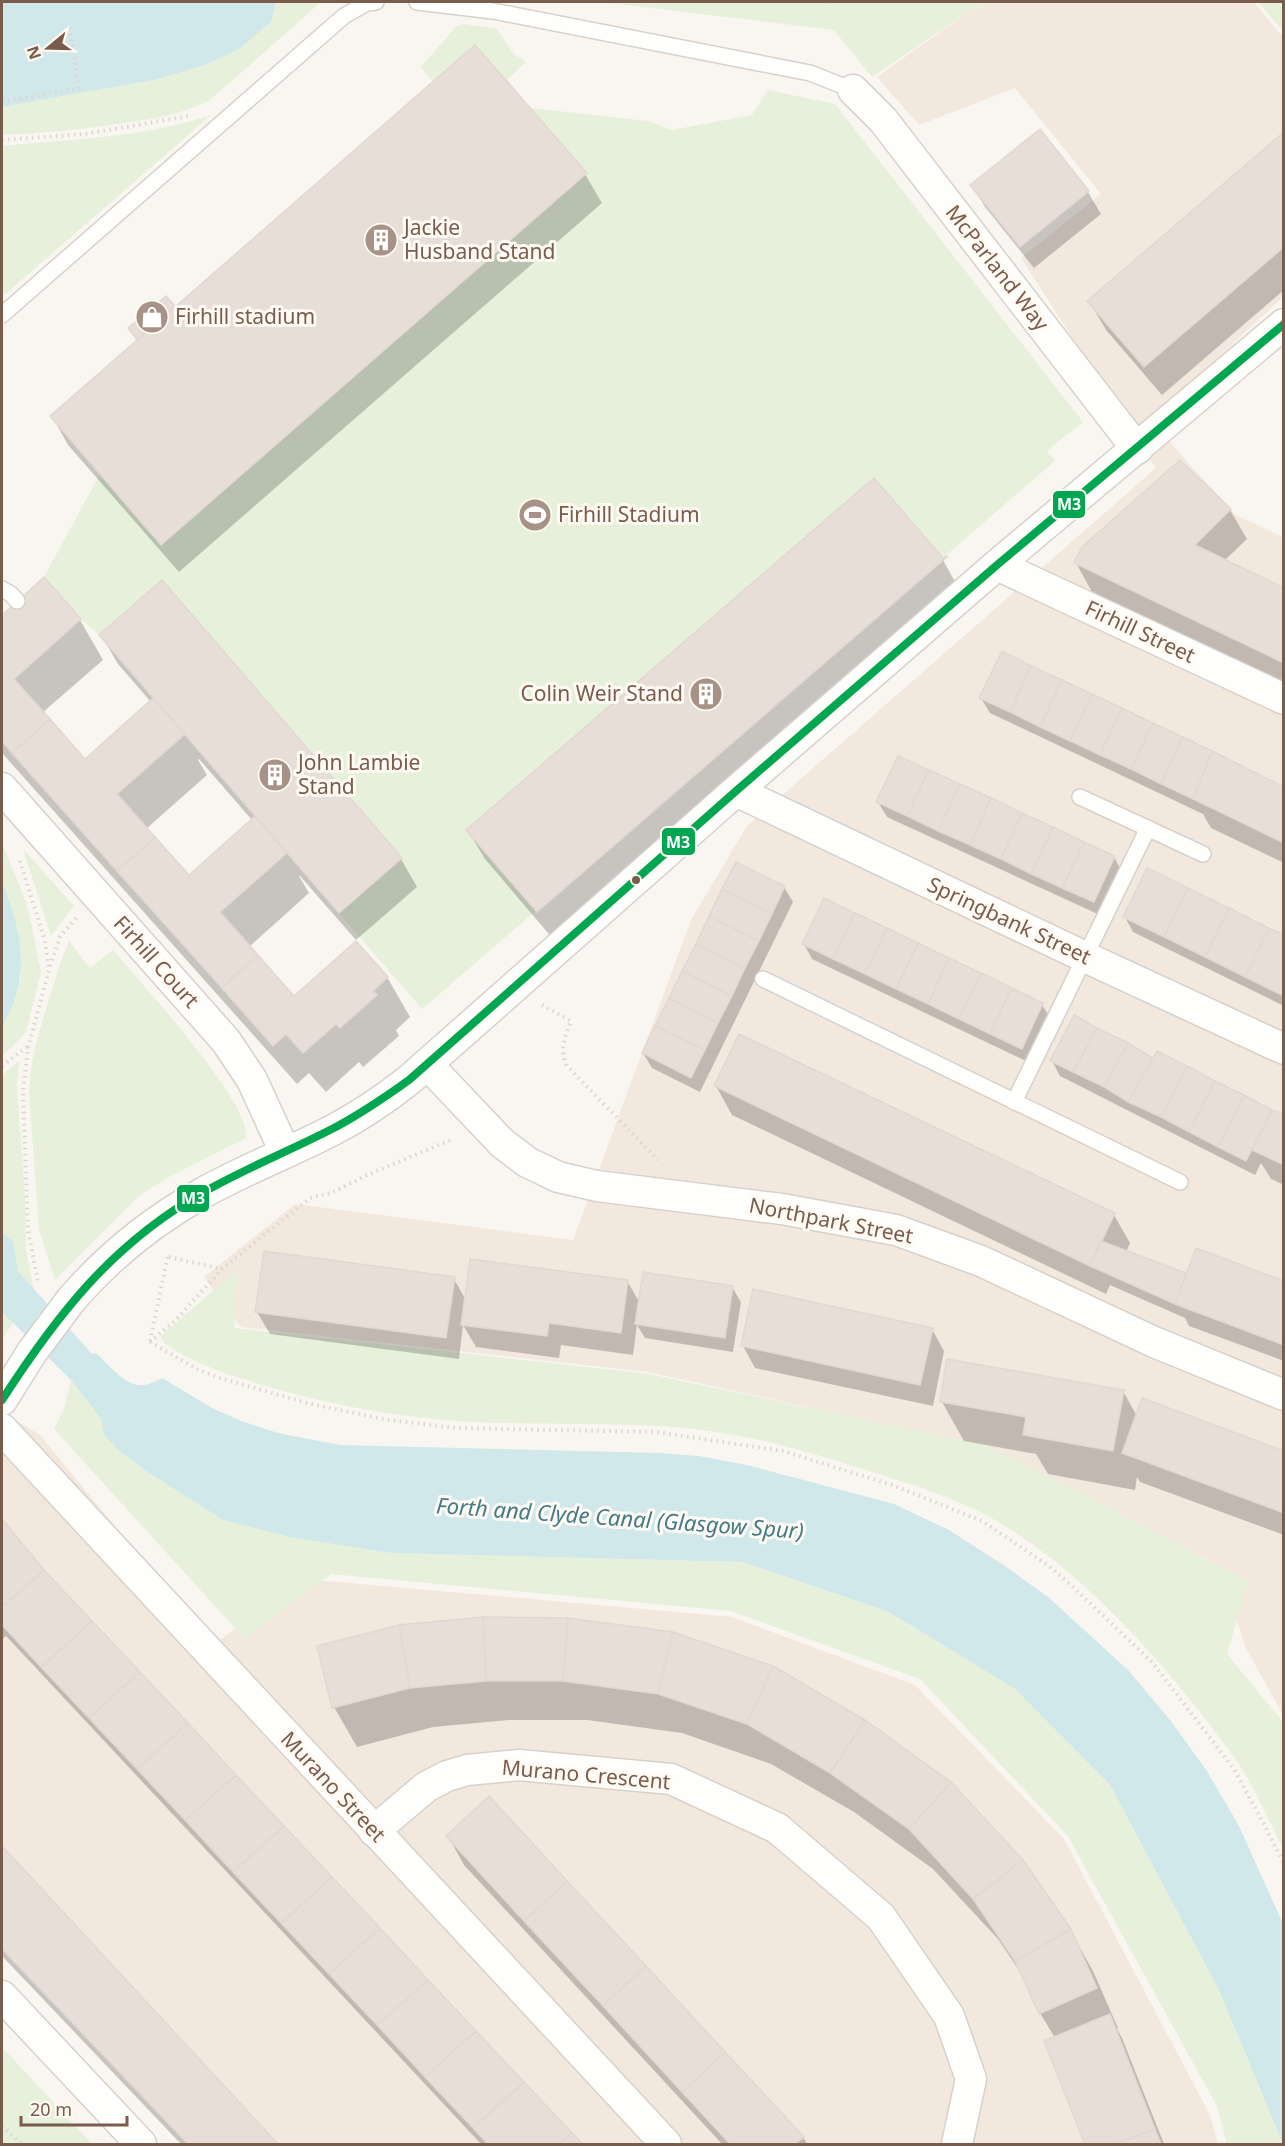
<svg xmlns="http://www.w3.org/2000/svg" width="1285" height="2146" font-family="'Noto Sans',sans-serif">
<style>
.residential{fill:#f2e8de}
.green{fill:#e7f0db}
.water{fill:#d0e8ea}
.shadow{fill:#0003;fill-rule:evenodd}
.building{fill:#e6ded7;stroke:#e2d8d2;stroke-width:1.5}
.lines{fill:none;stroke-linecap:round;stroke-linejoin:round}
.service-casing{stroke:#d7d1cb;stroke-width:18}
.minor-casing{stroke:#d7d1cb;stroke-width:33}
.path{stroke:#dcd5d0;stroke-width:4;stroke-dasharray:1.5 4.5;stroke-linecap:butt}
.service{stroke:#fefefd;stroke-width:15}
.minor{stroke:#fefefd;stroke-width:30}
.minor-bridge-casing{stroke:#d7d1cb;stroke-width:33;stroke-linecap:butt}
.minor-bridge{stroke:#fefefd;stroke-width:30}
.bus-1-casing{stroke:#fffaf3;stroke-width:12}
.bus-1{stroke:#00a651;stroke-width:8}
.bus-dot{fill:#7a5c4d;stroke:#fffaf3;stroke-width:2}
.labels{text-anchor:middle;stroke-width:6;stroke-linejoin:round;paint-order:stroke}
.poi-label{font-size:21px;fill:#7a5c4d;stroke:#fffaf3;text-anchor:start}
.street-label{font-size:21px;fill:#7a5c4d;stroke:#fffaf3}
.water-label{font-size:22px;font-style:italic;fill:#437c86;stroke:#fffaf3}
.line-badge{stroke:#fffaf3;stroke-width:2}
.badge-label{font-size:16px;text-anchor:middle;font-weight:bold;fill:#fff}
</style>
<rect width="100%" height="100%" fill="#f9f5f0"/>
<path class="residential" d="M1000,2H1254L1280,34H1283V297L1150,421L1236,515L1283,537V1715L1246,1648L1217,1564L979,1445L648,1372L241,1327L204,1277L295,1204L573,1240L691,920L747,826L1156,468L1021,258L1101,194L1015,88L919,125L877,77L972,9Z
M2,1412L40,1435L213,1645L304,1579L732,1617L915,1685L1064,1839L1210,2115L1218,2144H197L2,1939Z"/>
<path class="green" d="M276,2H321L210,100C186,113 158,118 130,122C87,129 45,133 2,135V107L158,79L205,65L239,49L271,22Z
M602,2H1000L972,9L872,77L834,30Z
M1258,2H1283V31Z
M464,24L497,29L514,54L526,62L507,80L531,108L648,121L672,130L752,115L768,90L835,104L1083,422L1047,451L1055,461L945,556H947L422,1009L99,635L81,619L44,577L100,474L50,416L439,76L432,81L421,67L457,26Z
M211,115L2,297V146C72,139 143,138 211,115Z
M2,843L21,889L29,913L41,972L26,1032L2,1057V1026L17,995L21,975L17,927L2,882Z
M23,849L74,906L51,936Z
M69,941L90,968L113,950C139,981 252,1103 246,1138L167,1178L140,1195L55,1280L39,1230L29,1093C30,1061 39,1033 48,1002C55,982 60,961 69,941Z
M19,1061L17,1086L25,1196L26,1249L34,1291L17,1271L13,1241L2,1233V1075Z
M237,1270L234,1328L649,1374L985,1445L1089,1497L1248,1581L1227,1654L1283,1722V1849C1268,1819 1254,1785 1234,1757C1169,1668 1076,1559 976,1510C937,1491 895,1479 853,1466C783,1443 710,1426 635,1425C572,1423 509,1425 446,1420C385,1415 324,1403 266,1386C229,1375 196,1365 164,1343L161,1338L163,1334Z
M2,1312L14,1322L2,1339Z
M71,1380L101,1419L104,1435L117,1449L146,1471L223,1520L289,1537L391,1553L743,1562L889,1612L1015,1689L1110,1785L1219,1990L1283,2144H1227L1217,2106L1067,1835L920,1679L731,1611L331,1574L245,1639L54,1429L64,1409Z
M2,2047L92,2144H2Z"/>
<path class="water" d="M2,2H276L271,22L239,49L205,65L158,79L2,107Z
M2,882C22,931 32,979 2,1026Z
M2,1233L13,1241L18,1271L92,1354L96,1353C108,1364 126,1388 144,1385C150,1384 156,1381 162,1378L212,1408L241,1421L278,1433L340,1445L661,1453L699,1456L747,1465L894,1504L949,1530L1005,1566L1048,1597L1128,1670L1170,1720L1207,1771L1239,1826L1283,1924V2144L1219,1990L1110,1785L1015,1689L889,1612L743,1562L391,1553L289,1537L223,1520L146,1471L117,1449L104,1435L101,1419L71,1380L2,1312Z"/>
<path class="shadow" d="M1284,134V290L1162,395L1106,330L1089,301Z
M585,174L602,203L179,572L68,445L52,416L138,341L134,335L166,298L175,308Z
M972,185L1088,192L1101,214L1034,268L985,207Z
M1180,462L1230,510L1247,539L1224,561L1284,590V683L1092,592L1076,563Z
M943,560L959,589L554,940L485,859L468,831Z
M43,579L80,620L103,660L42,713L85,761L151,702L118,664L101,635L401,859L417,887L356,940L300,876H299L309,893L249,947L294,998L387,977L410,1017L396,1030L399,1036L363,1067L359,1062L326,1092L309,1073L297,1084L2,753V617ZM199,759L252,820L188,877L146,829L207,775L198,760Z
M981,698L1284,788V863L1211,828L1203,814L990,713Z
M878,802L1114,857L1122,872L1102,916L887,817Z
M784,887L793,902L700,1092L652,1068L643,1053Z
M825,900L1042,1005L1051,1019L1030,1063L812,959L804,944Z
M1125,917L1284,936V1006L1133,932Z
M1074,1017L1154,1060L1158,1053L1284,1116V1185L1271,1179L1261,1163L1255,1175L1060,1076L1052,1061Z
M716,1086L1114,1215L1130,1243L1126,1252L1185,1274L1187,1277L1284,1282V1361L1189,1326L1185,1318L1110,1285L1106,1294L732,1115Z
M454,1279L466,1300L627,1281L640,1303L732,1287L741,1302L733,1352L645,1338L637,1325L633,1355L561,1345L559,1358L476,1347L463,1325L459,1359L270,1334L257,1312Z
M932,1329L944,1351L933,1406L755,1368L743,1346Z
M1123,1391L1137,1416L1284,1452V1535L1140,1482L1137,1477L1135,1490L1048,1474L1036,1454L964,1441L942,1402Z
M2,1521L43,1571L581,2144H481L6,1636L2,1640Z
M673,1633L1070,1930L1093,1971L1118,2028L1117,2029L1122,2038L1164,2144H1086L1046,2041L1055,2038L1040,2013L1025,1979L998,1939L933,1869L854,1812L771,1764L682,1733L587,1720H509L433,1727L357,1747L334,1707L319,1647Z
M448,1836L803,2137L807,2144H722L464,1865Z
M2,1847L276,2144H181L2,1956Z"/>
<path class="building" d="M475,45L587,173L161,545L50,416Z
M1040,129L1089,191L1020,247L970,185Z
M1284,132V247L1144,367L1087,301Z
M166,296L175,306L137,340L128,328Z
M1180,460L1231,509L1195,545L1284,588V663L1074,563L1082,547Z
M874,478L943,558L948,556L537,912L466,830Z
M44,577L81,619L14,679L50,719L12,753L2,741V615Z
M162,580L402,858L339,913L99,635Z
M1002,651L1031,666L1010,712L979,698Z
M1031,666L1062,680L1040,727L1010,712Z
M1062,680L1092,694L1070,741L1040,727Z
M1092,694L1122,708L1100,755L1070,741Z
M153,698L185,734L117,794L155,837L117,871L12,753L50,719L85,759Z
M1122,708L1153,723L1131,769L1100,755Z
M1153,723L1183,737L1161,784L1131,769Z
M1183,737L1212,751L1193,799L1161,784Z
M1212,751L1284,787V843L1193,799Z
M898,756L929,770L907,816L876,802Z
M929,770L960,784L938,831L907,816Z
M960,784L991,798L970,845L938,831Z
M991,798L1022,813L1001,859L970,845Z
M1022,813L1053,827L1031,874L1001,859Z
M255,816L287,853L220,912L258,955L222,988L117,871L155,837L189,875Z
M1053,827L1084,842L1062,888L1031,874Z
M1084,842L1115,856L1094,902L1062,888Z
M736,862L785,886L772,914L722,889Z
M1147,868L1188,888L1164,937L1123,917Z
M1188,888L1229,908L1205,957L1164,937Z
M722,889L772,914L759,941L709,916Z
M824,898L855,913L833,959L802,944Z
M1229,908L1269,928L1245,977L1205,957Z
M855,913L887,928L865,974L833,959Z
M709,916L759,941L745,968L696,944Z
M887,928L918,943L896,989L865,974Z
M1269,928L1284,935V996L1245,977Z
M356,941L388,977L373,991L377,995L340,1028L336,1024L303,1053L286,1034L273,1046L222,988L258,955L294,996Z
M918,943L949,958L928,1004L896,989Z
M696,944L745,968L732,996L682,971Z
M949,958L981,973L959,1019L928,1004Z
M682,971L732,996L718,1023L669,998Z
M981,973L1012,988L990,1034L959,1019Z
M1012,988L1043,1003L1022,1049L990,1034Z
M669,998L718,1023L705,1050L655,1026Z
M1074,1015L1097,1028L1073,1072L1050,1061Z
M655,1026L705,1050L691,1078L642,1053Z
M1097,1028L1128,1043L1104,1087L1073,1072Z
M739,1034L1115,1213L1090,1266L714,1086Z
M1128,1043L1153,1058L1128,1102L1104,1087Z
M1157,1051L1187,1066L1161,1117L1128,1102Z
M1187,1066L1215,1081L1189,1132L1161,1117Z
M1215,1081L1244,1095L1218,1147L1189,1132Z
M1244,1095L1272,1110L1246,1161L1218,1147Z
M1272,1110L1284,1114V1165L1252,1150Z
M1101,1241L1186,1273L1175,1304L1090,1266Z
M1196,1248L1284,1281V1345L1175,1304Z
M264,1251L455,1277L446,1338L255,1312Z
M470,1259L628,1280L621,1333L549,1323L547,1336L461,1325Z
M643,1272L733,1286L725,1338L635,1324Z
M753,1289L933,1328L920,1385L741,1346Z
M947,1359L1124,1390L1113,1451L1023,1435L1026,1417L940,1402Z
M1142,1398L1284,1451V1513L1122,1453Z
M2,1519L44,1570L2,1607Z
M44,1570L92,1621L41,1667L2,1625V1607Z
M483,1617L486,1681L410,1688L399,1625Z
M483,1617L568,1618L563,1681H486Z
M568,1618L673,1632L658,1694L563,1681Z
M92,1621L140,1672L89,1718L41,1667Z
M399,1625L410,1688L332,1708L317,1646Z
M673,1632L773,1666L747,1724L658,1694Z
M773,1666L865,1720L830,1773L747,1724Z
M140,1672L188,1723L137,1769L89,1718Z
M865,1720L951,1782L909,1829L830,1773Z
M188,1723L236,1775L185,1820L137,1769Z
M236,1775L284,1826L233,1872L185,1820Z
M951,1782L1023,1860L973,1899L909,1829Z
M489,1796L567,1881L524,1921L446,1836Z
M284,1826L332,1877L281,1923L233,1872Z
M2,1846L278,2144H188L2,1949Z
M1023,1860L1071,1929L1015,1961L973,1899Z
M332,1877L380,1928L329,1974L281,1923Z
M567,1881L646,1966L603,2006L524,1921Z
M380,1928L428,1980L377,2025L329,1974Z
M1071,1929L1097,1988L1039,2014L1015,1961Z
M646,1966L725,2052L682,2092L603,2006Z
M428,1980L476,2031L425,2077L377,2025Z
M1110,2014L1155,2129L1114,2144H1085L1044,2041Z
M476,2031L524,2082L473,2128L425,2077Z
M725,2052L804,2137L795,2144H730L682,2092Z
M524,2082L572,2133L559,2144H488L473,2128Z
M1155,2129L1161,2144H1114Z
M572,2133L583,2144H559Z"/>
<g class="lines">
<defs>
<path id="service" d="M417,2L493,11L810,73L853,90
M2,315L344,16L367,3L376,2
M2,589L11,594L17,601
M1080,797L1203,854
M763,979L1180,1182
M1014,1102L1148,828"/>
<path id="minor" d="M853,90L883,120L1137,449
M997,565L1284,699
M2,788L226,1041L252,1080L285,1152
M736,791L1085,957L1284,1049
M427,1064L502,1143L527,1162L558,1177L597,1186L782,1209L896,1230L981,1261L1154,1342L1284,1395
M71,1300C108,1257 151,1222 201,1194C243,1170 289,1153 333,1130C360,1116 385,1099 409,1080L736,791L997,565L1284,324
M2,1400L32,1352
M2,1429L666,2144
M374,1831L426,1787L447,1776L467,1770L519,1765L671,1779L777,1828L881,1917L949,2016L971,2079L957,2144
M2,1996L141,2144"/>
</defs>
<use href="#service" class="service-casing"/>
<use href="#minor" class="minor-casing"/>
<path class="path" d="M830,2L831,7
M2,102L79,88L69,27
M2,140L85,134L189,116
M20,861L45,941L49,970L28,1048L23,1092L28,1230L38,1283
M50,966L60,937L76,918
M542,1005L571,1021C565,1037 559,1050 567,1066L658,1160
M2,1066L29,1045
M169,1257L222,1269
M150,1341L168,1255
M150,1342L197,1369L220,1378L307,1403L383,1419L456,1428L656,1432L783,1451L892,1485L982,1521L1049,1566L1073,1587L1152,1662L1234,1769L1266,1828L1284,1864
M150,1342L176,1320L222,1269L310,1198L331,1193L367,1175L453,1139
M2,2126L21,2144"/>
<use href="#service" class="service"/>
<use href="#minor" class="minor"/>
<defs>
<path id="minor-bridge" d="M32,1352L71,1300"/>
</defs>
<use href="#minor-bridge" class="minor-bridge-casing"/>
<use href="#minor-bridge" class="minor-bridge"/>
<defs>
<path id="bus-1" d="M2,1400C57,1315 112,1244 202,1193C244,1169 289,1151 332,1129C359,1115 384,1098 409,1080L736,791L997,565L1284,324"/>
</defs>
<use href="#bus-1" class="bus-1-casing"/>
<use href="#bus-1" class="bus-1"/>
</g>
<defs>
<symbol id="building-disc" viewBox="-11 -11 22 22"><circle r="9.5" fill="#a69286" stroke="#fffaf3"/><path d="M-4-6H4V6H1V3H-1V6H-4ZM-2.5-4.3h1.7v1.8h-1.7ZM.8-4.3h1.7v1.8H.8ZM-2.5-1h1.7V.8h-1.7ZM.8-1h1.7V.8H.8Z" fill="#fff"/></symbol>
<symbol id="shop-disc" viewBox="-11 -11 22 22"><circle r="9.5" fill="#a69286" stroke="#fffaf3"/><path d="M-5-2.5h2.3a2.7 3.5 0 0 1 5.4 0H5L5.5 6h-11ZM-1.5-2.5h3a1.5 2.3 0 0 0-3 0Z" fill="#fff"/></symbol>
<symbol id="stadium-disc" viewBox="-11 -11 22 22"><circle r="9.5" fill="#a69286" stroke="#fffaf3"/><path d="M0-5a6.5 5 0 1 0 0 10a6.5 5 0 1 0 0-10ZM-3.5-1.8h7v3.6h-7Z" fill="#fff"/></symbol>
</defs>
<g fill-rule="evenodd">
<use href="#building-disc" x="362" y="221" width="38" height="38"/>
<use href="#shop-disc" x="133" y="298" width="38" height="38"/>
<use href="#stadium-disc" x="516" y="496" width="38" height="38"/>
<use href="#building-disc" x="687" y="675" width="38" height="38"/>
<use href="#building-disc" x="256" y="756" width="38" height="38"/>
</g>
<circle class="bus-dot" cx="636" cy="880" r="5"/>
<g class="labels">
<g class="poi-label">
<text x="404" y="235">Jackie<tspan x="404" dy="24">Husband Stand</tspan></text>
<text x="175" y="324">Firhill stadium</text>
<text x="558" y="522">Firhill Stadium</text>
<text x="683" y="701" text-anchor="end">Colin Weir Stand</text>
<text x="298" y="770">John Lambie<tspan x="298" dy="24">Stand</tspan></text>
</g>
<g class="street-label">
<text transform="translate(997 268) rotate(52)" y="7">McParland Way</text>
<text transform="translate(1140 632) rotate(25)" y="7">Firhill Street</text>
<text transform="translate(1009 921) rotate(25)" y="7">Springbank Street</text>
<text transform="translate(156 962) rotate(48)" y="7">Firhill Court</text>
<text transform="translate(831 1221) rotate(11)" y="7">Northpark Street</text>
<text transform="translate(586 1775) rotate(5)" y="7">Murano Crescent</text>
<text transform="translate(333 1787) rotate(47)" y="7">Murano Street</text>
</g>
<g class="water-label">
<text transform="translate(620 1518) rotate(4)" y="8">Forth and Clyde Canal (Glasgow Spur)</text>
</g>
</g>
<g class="line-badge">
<rect x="1052" y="490" width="34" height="29" rx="6" fill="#00a651"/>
<rect x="661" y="827" width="35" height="29" rx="6" fill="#00a651"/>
<rect x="176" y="1184" width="34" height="29" rx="6" fill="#00a651"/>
</g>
<g class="badge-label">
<text x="1069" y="510">M3</text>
<text x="678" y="848">M3</text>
<text x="193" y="1204">M3</text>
</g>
<rect width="1285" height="2146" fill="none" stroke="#7a5c4d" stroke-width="6"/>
<g transform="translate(48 48) rotate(251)" stroke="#fffaf3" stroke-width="4.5" paint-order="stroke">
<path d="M0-4.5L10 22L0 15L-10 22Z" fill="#7a5c4d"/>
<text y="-9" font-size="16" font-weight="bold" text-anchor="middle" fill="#7a5c4d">N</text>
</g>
<path d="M21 2116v9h106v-9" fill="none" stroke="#7a5c4d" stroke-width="3"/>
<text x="30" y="2116" font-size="18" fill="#7a5c4d" stroke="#fffaf3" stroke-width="4.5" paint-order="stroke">20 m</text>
</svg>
